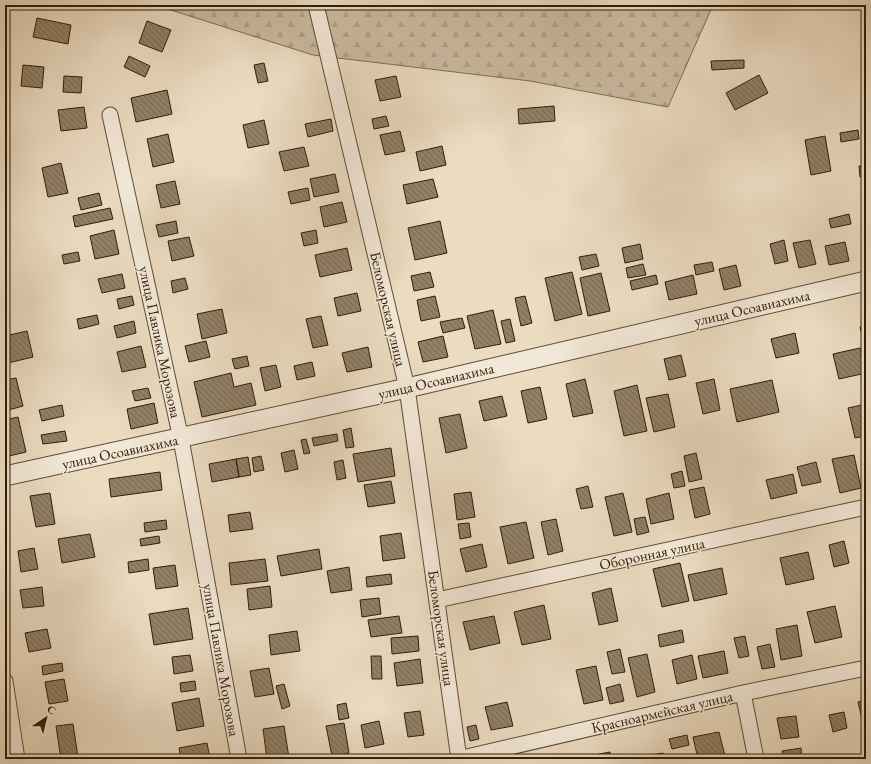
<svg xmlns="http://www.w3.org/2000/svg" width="871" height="764" font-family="'EB Garamond',serif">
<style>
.forest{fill:url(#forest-firs);stroke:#7e6c53}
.building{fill:url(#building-back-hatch);stroke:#301e05}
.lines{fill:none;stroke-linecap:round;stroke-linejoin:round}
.minor-casing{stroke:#5f4d34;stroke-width:17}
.tertiary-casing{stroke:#5f4d34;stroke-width:21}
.minor{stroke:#f2e8d7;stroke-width:15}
.tertiary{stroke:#f2e8d7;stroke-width:19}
.labels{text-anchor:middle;stroke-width:3;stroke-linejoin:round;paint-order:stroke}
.street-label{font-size:15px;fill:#301e05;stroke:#f2e8d7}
</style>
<defs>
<pattern id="forest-firs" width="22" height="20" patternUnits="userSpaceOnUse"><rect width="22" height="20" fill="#cbbba1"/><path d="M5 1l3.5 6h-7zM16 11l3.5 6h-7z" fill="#afa089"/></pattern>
<pattern id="building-back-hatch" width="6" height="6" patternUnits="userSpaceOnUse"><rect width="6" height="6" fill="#918067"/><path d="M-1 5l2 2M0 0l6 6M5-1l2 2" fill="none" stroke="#776853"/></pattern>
</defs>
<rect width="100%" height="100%" fill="#ebdbc1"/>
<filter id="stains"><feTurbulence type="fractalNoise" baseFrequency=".005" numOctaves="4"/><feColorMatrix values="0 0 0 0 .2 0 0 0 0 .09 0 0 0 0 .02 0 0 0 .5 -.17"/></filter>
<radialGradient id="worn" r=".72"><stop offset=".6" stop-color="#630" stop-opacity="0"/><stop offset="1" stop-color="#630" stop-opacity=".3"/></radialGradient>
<path class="forest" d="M155,5H713L668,107L530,81L313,55Z"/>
<path class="building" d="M37,18L71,25L68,44L33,37Z
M147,21L171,30L162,52L139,43Z
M129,56L150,66L145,77L124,67Z
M744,60V68L712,70L711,61Z
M264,63L268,81L258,83L254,65Z
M23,65L44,67L42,88L21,86Z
M759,75L768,93L735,110L726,93Z
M64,76L82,77L81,93L63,92Z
M396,76L401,97L380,101L375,80Z
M167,90L172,114L136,122L131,98Z
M554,106L555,121L519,124L518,109Z
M84,107L87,128L61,131L58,110Z
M386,116L389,126L374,129L372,119Z
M331,119L333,131L308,137L305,124Z
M264,120L269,144L248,148L243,125Z
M858,130L859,139L841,142L840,133Z
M400,131L405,151L385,155L380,135Z
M168,134L174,162L153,167L147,139Z
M825,136L831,171L811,175L805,140Z
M442,146L446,165L420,171L416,152Z
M304,147L309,166L284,171L279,152Z
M61,163L68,193L48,197L42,168Z
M859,166H866V176L860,177Z
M335,174L339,192L314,197L310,179Z
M433,179L438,197L407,204L403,185Z
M175,181L180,204L161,208L156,185Z
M308,188L310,200L291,204L288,192Z
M99,193L102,205L81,210L78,198Z
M342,202L347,222L324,227L320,207Z
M110,208L113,219L75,227L73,216Z
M849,214L851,224L831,228L829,219Z
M176,221L178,233L159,237L156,225Z
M440,221L447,253L415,260L408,228Z
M114,230L119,254L95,259L90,236Z
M316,230L318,243L304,246L301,233Z
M189,237L194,256L172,261L168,241Z
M784,240L788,261L775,264L770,244Z
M810,240L816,264L799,268L793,243Z
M845,242L849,261L829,265L825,246Z
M640,244L643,259L625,263L622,248Z
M347,248L352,270L320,277L315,255Z
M78,252L80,261L64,264L62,255Z
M596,254L599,266L582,270L579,257Z
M712,262L714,271L696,275L694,265Z
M643,264L646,275L628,278L626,268Z
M736,265L741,286L724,290L719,269Z
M430,272L434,287L414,291L411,276Z
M572,272L582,314L555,321L545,278Z
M601,273L610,311L588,316L580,278Z
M122,274L125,288L102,293L98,279Z
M656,275L658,284L632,290L630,281Z
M693,275L697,294L669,300L665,282Z
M185,278L188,289L173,293L171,281Z
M357,293L361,311L338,316L334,298Z
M132,296L134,305L119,309L117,299Z
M435,296L440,317L421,321L417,300Z
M525,296L532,323L521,326L515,298Z
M222,309L227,333L202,339L197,314Z
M493,310L501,344L475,349L467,316Z
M863,310H866V325Z
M97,315L99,324L79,329L77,319Z
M321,316L328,345L313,348L306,319Z
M462,318L465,328L443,333L440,322Z
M510,319L515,341L506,343L501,321Z
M134,321L136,333L117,338L114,326Z
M866,326V347L865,348L860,327Z
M27,331L33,357L8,363L5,348V336Z
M795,333L799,353L776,358L771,339Z
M443,336L448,357L423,362L418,342Z
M206,341L210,357L189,362L185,346Z
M141,346L146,367L122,372L117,352Z
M368,347L372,367L347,372L342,353Z
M860,348L866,373L839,379L833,354Z
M681,355L686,376L669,380L664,359Z
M247,356L249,366L235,369L232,359Z
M312,362L315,376L297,380L294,366Z
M276,365L281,387L265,391L260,368Z
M231,373L234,387L251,383L256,405L202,417L194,382Z
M16,378L23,406L5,411V380Z
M585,379L593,413L573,417L566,384Z
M714,379L720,410L703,414L696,383Z
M772,380L779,412L737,422L730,389Z
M637,385L647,431L624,436L614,391Z
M540,387L547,419L528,423L521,391Z
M148,388L151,398L135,401L132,391Z
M668,394L675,427L654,432L646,398Z
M502,396L507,416L484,421L479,401Z
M154,403L158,423L131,429L127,409Z
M866,404V436L855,438L848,408Z
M62,405L64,416L42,421L39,410Z
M460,414L467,448L446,453L439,418Z
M18,417L26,452L5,457V420Z
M351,428L354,447L346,448L343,430Z
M65,431L67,441L43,444L41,435Z
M337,434L338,441L314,446L312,438Z
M306,439L310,453L304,454L301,440Z
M391,448L395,476L358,482L353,454Z
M294,450L298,469L285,472L281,453Z
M696,453L702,479L689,482L684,456Z
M854,455L861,488L840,493L832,459Z
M261,456L264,470L254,472L252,458Z
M248,457L251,475L239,477L236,459Z
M236,459L239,477L212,482L209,464Z
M343,460L346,478L337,480L334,462Z
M816,462L821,482L802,486L797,467Z
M682,471L685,486L674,488L671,474Z
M160,472L162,490L111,497L109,479Z
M793,474L797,493L771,499L766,480Z
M391,481L395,503L368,507L364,485Z
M588,486L593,507L581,509L576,489Z
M704,487L710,514L695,518L689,490Z
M471,492L475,517L457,520L454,494Z
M50,493L55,524L36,527L30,496Z
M623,493L632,532L614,536L605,497Z
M669,493L674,519L651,524L646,499Z
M250,512L253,529L230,532L228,515Z
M645,517L649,532L637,535L634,519Z
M556,519L563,551L548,555L541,522Z
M166,520L167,529L145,532L144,523Z
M526,522L534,558L508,564L500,527Z
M469,523L471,537L460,539L458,524Z
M401,533L405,558L383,561L380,536Z
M90,534L95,557L62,563L58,539Z
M159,536L160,543L141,546L140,539Z
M844,541L849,563L834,567L829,545Z
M482,544L487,567L466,572L460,549Z
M34,548L38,569L21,572L18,551Z
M319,549L322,569L281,576L277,556Z
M808,552L814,579L786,585L780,558Z
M148,559L149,570L129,573L128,562Z
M265,559L268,581L231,585L229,563Z
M680,563L689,601L662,607L653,569Z
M175,565L178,586L156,589L153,568Z
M349,567L352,590L331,593L327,571Z
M722,568L727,594L694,601L688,575Z
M391,574L392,584L367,587L366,577Z
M270,586L272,607L249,610L247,589Z
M42,587L44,606L23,608L20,590Z
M611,588L618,621L599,625L592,593Z
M379,598L381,614L362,617L360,600Z
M544,605L551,639L522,645L514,612Z
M835,606L842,637L815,643L807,612Z
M188,608L193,639L154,645L149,614Z
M399,616L402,633L371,637L368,620Z
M494,616L500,643L470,650L463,622Z
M797,625L802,656L781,660L776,629Z
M47,629L51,648L29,652L25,633Z
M682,630L684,642L660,647L658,635Z
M297,631L300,651L271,655L269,635Z
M418,636L419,651L392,654L391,638Z
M745,636L749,656L739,658L734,638Z
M770,644L775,667L762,669L757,647Z
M620,649L625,672L612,674L607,652Z
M724,651L728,673L703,678L698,656Z
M647,654L655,692L637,697L628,658Z
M190,655L193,671L174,674L172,657Z
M692,655L697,679L677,684L672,660Z
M371,656H381L382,679H372Z
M420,659L423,683L397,686L394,663Z
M62,663L63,671L43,675L42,666Z
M596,666L603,700L584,704L576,670Z
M269,668L274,694L255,697L250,671Z
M64,679L68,701L49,704L45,682Z
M195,681L196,690L181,692L180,683Z
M284,684L290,706L282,709L276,686Z
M620,684L624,701L610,704L606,688Z
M199,698L204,726L177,731L172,703Z
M866,700V722L863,723L858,702Z
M507,702L513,726L491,730L485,707Z
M346,703L349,718L339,720L337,705Z
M420,711L424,735L408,737L404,713Z
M844,712L847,728L833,732L829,715Z
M796,716L799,737L781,739L777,718Z
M379,721L384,744L365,748L361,725Z
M344,723L349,753L332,756L326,726Z
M73,724L78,757L61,759L56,726Z
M476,725L479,739L470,741L467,727Z
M284,726L289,758L267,759L263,729Z
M719,732L725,756L711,759H698L693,737Z
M687,735L689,745L672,749L669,739Z
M207,743L210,759H181L179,748Z
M801,748L802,759H784L782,751Z
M610,752L611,759H590L589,756Z
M663,753L664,759H651V755Z
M126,755V759H106Z"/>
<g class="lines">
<defs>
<path id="minor" d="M316,5L407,388L459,759
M110,115L181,439L239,759
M437,600L866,507
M5,681L17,759
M743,693L756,759
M458,759L743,693L866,668"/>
<path id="tertiary" d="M5,476L407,388L866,281"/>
</defs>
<use href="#minor" class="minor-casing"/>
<use href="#tertiary" class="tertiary-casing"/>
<use href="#minor" class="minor"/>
<use href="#tertiary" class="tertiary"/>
</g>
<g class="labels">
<g class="street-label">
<text transform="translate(752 308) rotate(-13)" y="5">улица Осоавиахима</text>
<text transform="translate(388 309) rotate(77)" y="5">Беломорская улица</text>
<text transform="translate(160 342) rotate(78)" y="5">улица Павлика Морозова</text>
<text transform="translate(436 381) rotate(-13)" y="5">улица Осоавиахима</text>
<text transform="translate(120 452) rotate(-12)" y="5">улица Осоавиахима</text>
<text transform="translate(652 554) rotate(-12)" y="5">Оборонная улица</text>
<text transform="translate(441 628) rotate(82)" y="5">Беломорская улица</text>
<text transform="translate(221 660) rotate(80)" y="5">улица Павлика Морозова</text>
<text transform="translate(662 712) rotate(-13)" y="5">Красноармейская улица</text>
</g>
</g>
<rect width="871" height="764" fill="none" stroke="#ebdbc1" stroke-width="20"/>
<rect x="6" y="6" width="859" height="752" fill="none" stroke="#301e05" stroke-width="2"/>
<rect x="10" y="10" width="851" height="744" fill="none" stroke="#301e05"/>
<g transform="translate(46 718) rotate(35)" stroke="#f2e8d7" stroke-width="3" paint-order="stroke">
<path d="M0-3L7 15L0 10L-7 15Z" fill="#301e05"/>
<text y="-6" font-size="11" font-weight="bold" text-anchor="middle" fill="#301e05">С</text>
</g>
<rect width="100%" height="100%" filter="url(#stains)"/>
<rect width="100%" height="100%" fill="url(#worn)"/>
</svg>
